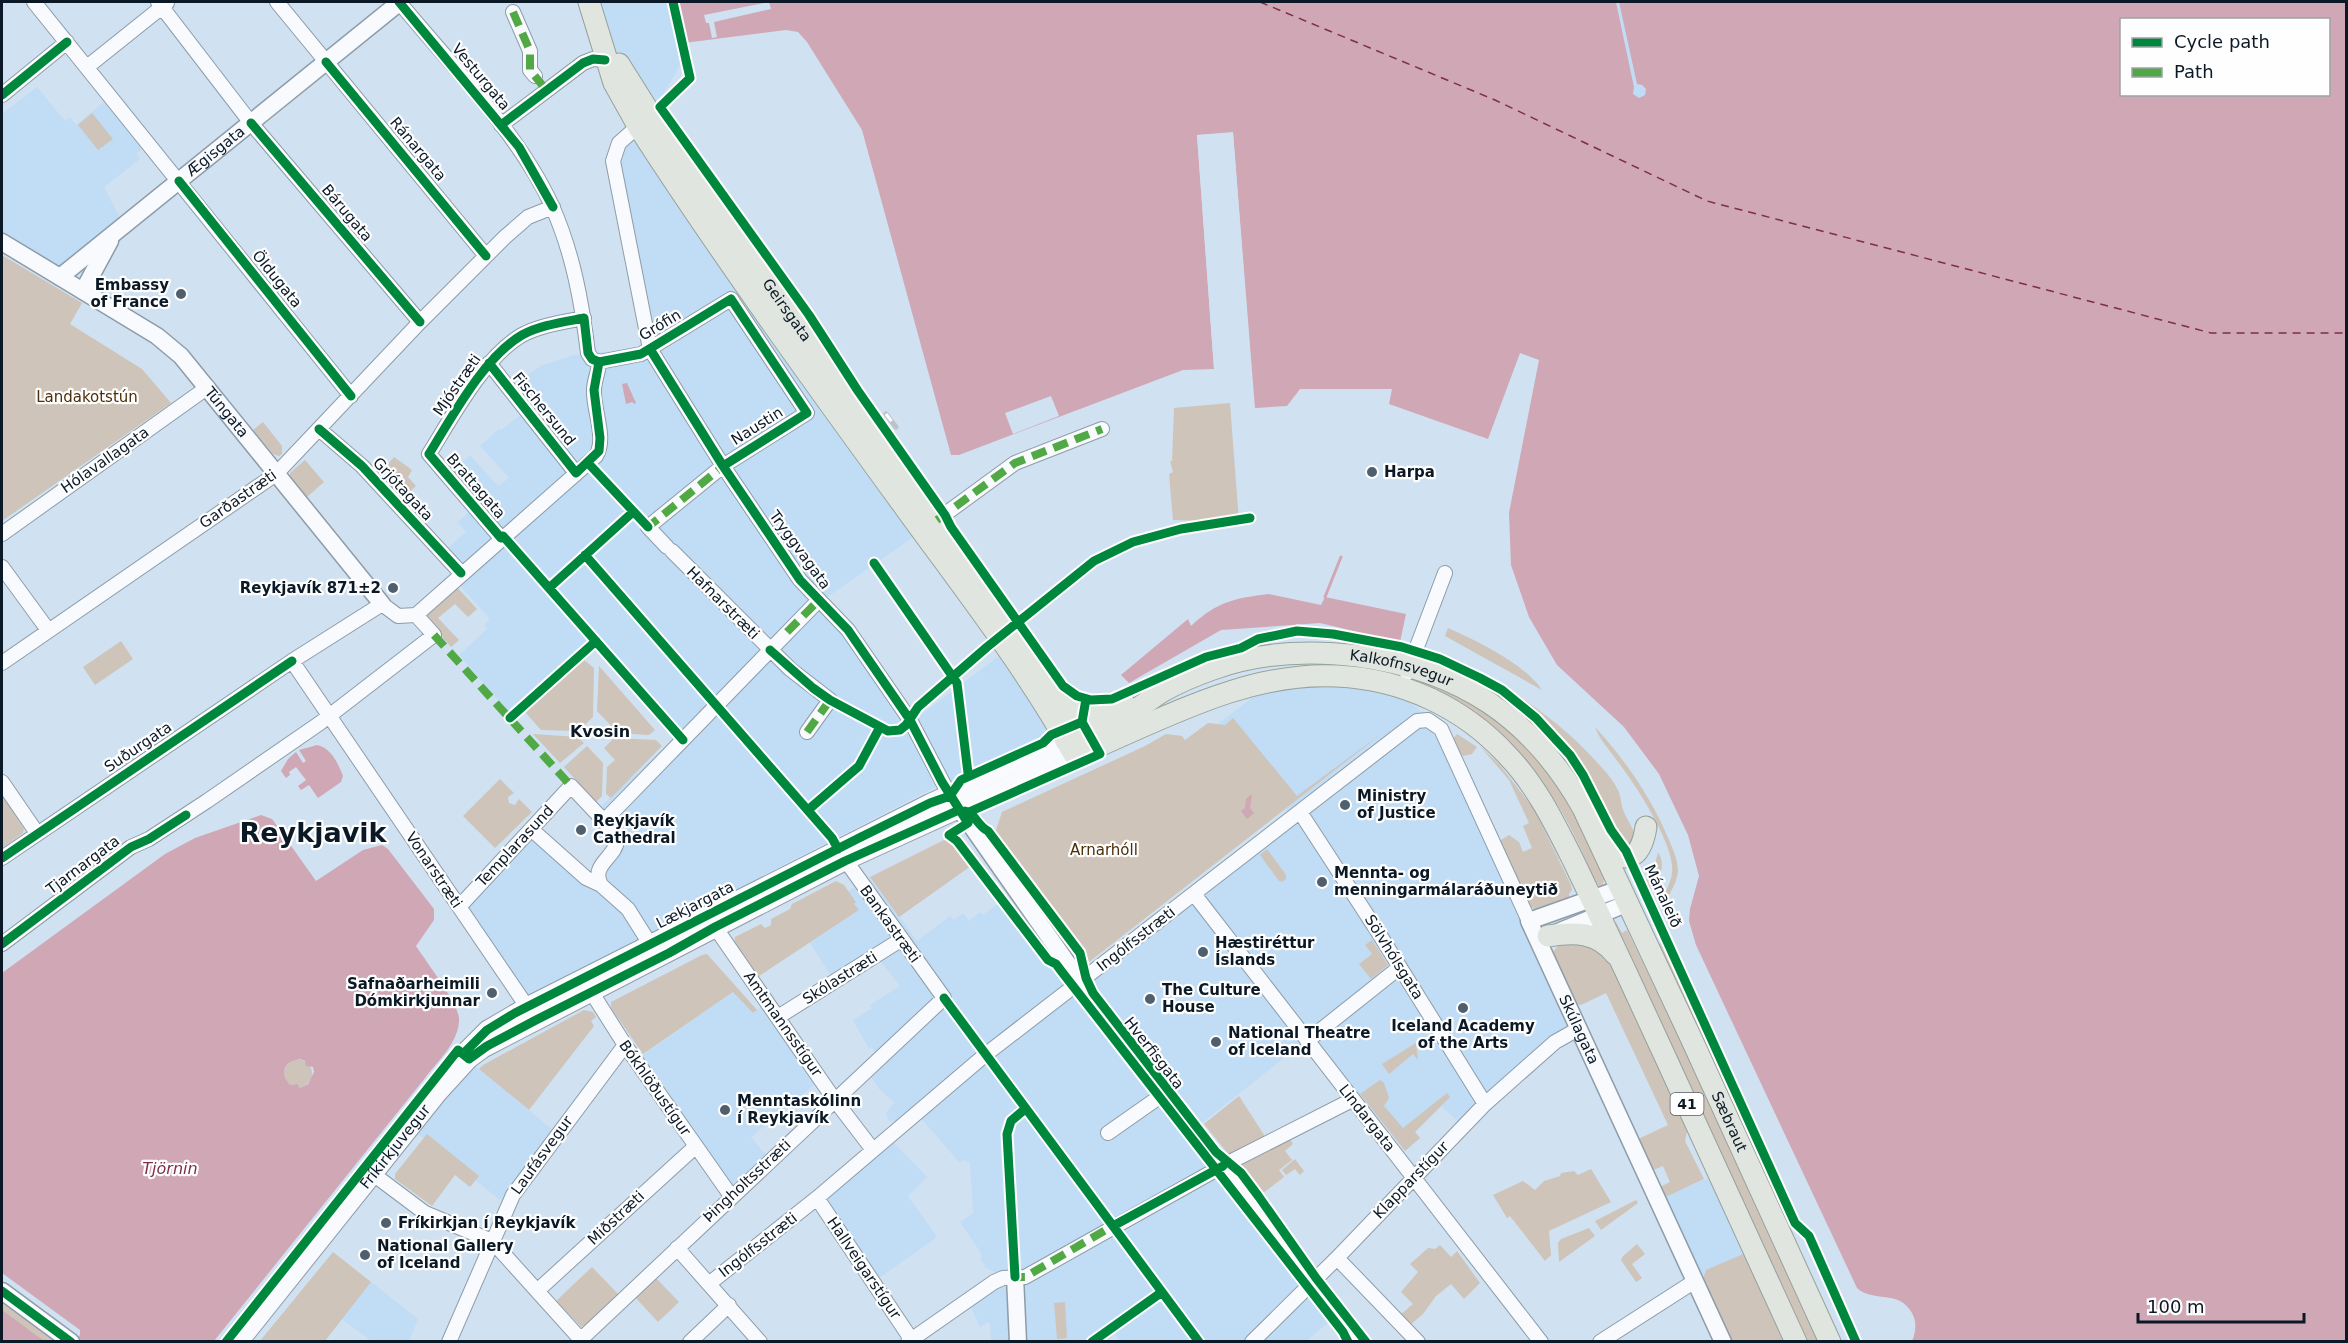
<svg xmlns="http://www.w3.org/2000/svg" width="2348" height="1343" font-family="'DejaVu Sans',sans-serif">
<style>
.built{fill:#c1dcf5}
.green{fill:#cec4b9}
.water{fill:#d0a7b5;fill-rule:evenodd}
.pier{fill:#d0e1f1}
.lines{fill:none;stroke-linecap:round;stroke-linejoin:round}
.stream{stroke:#d0a7b5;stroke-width:3}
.ferry{stroke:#7e2f45;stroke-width:1.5;stroke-dasharray:8 6;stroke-linecap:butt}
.minor-casing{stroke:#8d9ca8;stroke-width:16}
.tertiary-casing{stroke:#8d9ca8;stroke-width:19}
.secondary-casing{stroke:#8d9ca8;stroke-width:20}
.primary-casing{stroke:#95a29b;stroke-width:23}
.minor{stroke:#f8fafd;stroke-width:14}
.tertiary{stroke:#f8fafd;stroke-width:16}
.secondary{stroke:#f8fafd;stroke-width:18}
.primary{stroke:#e0e6df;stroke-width:21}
.rail-casing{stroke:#bdc2c6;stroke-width:5}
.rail{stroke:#fefefe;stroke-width:3;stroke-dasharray:9;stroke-linecap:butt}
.quiet{stroke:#50a944;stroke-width:8;stroke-dasharray:15 8;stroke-linecap:butt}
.cycleway-casing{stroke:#fefefe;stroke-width:13}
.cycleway{stroke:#00873e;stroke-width:9}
.poi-dot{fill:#505f6d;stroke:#fefefe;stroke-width:2}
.labels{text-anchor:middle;stroke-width:4.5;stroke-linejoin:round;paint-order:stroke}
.shield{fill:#fefefe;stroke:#545e67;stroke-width:1.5}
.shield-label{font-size:14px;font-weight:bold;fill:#0b1926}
.street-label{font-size:15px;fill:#0b1926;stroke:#fefefe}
.poi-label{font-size:15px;font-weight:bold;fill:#0b1926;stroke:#fefefe;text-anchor:start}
.park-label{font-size:15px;fill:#4d2e08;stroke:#fefefe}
.neighbourhood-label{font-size:16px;font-weight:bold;fill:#0b1926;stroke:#fefefe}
.water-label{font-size:16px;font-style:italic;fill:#7e2f45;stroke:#fefefe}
.town-label{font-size:27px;font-weight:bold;fill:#0b1926;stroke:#fefefe}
</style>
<rect width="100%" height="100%" fill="#d0e1f1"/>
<path class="built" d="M594,2H667L683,60L663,95L638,111L929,526L823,600L914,720L999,656L1057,738L964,784L947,781L525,997L461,907L530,833L584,883L618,846L599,808L680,733L598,645L515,719L459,655L487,629L484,625L490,619L455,580L461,574L443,552L466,532L458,522L484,498L479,493L474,497L453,471L470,455L498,486L509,478L480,446L499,429L500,431L528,409L512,386L540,366L574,355L647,348L611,156L618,135L628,121Z
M1616,2H1619L1637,84L1642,85L1646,89L1645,95L1641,98H1637L1633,94L1634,86Z
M37,87L65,121L70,117L76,125L104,102L142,149L136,154L140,159L104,187L120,218L54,270L2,239V114Z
M1308,682L1389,689L1411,702L1438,730L1573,1026L1552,1035L1462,1125L1441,1106L1415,1132L1420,1138L1405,1151L1357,1092L1352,1094L1309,1038L1202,1123L1089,979L1292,817L1219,723L1251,699L1275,688Z
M870,877L917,941L950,916L954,920L963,913L969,921L980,912L983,915L1000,902L1156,1104L1215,1166L1335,1317L1306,1341L1121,1342L1115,1334L1107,1341H991L990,1324L988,1322L980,1327L969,1302L999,1280L996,1273L985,1267L984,1263L981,1261V1253L960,1222L973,1213L970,1163L964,1160L959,1162L918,1115L900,1129L893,1120L890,1122L886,1113L894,1102L879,1089L863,1065L875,1052L871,1047L869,1049L853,1020L872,1008L870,1005L900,986L879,959L837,985L810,943L858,911L854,904L856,901L848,891Z
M733,992L753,1012L762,1007L816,1083L751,1137L769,1159L732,1192L633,1062Z
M469,1061L555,1132L500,1200L413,1130Z
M893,1142L927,1177L908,1196L937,1237L879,1278L821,1198Z
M1724,1171L1758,1245L1703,1279L1654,1187L1668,1196Z
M371,1282L418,1319L409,1341H371L342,1319Z"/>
<path class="green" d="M92,113L113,139L98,150L78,125Z
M2,255L82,303L70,324L142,369L171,403L2,521Z
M1230,403L1239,522L1173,520L1169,474L1173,472L1170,461H1172L1174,408Z
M263,422L282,446V454L279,456L273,454L253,430Z
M394,457L412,470L408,477L416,486L398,502L378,476Z
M305,460L324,482L307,497L290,478V473Z
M455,585L477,609L468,617L455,604L438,618L459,640L451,647L427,620L426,614Z
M1448,628C1477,641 1525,664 1542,690L1445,636Z
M121,641L133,659L95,685L83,667Z
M1438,653C1495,678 1552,713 1594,759C1603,769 1613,779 1619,792C1621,798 1621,804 1623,810C1628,822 1635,830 1638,843L1616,851L1573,779L1431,663L1435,654Z
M584,660L594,668L593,717L578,731L541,730L525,712Z
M599,666L655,730L649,735L618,733L597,711Z
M1417,676L1493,713L1558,778L1605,874L1603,885L1599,886C1592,877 1588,866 1584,856C1573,833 1563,809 1546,790L1422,687Z
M1233,718L1297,796L1385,731L1089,962L994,836L1002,812L1145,746L1166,734L1182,736L1185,740L1208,723L1225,725Z
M1595,727C1626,761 1651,797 1669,840C1673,850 1678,860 1678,871C1677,883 1669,895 1663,905L1659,903C1664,894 1671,884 1672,873C1676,846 1635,784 1618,762C1610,750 1600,741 1595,727Z
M533,734L578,737L584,743L560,763Z
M1457,734L1477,747L1472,754L1463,756L1457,751L1453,739Z
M614,738L656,740L662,746L611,798L606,794L607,767L615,760L604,748Z
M1479,745L1499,764L1534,809L1571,885L1572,890L1569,894L1570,900L1536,910L1528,905L1501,846V840L1509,835L1519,842L1523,852L1532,848L1523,826L1529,823L1509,780Z
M587,746L603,763L602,796L596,802L564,767Z
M500,779L514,793L508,797L509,803L515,805L519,799L532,812L495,848L463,816Z
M2,794L24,829L23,833L2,848Z
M944,840L954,843L971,866L899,917L870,877Z
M1267,849L1286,875V879L1282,882L1279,881L1260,855Z
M1658,852C1666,865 1661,880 1648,889L1644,882L1654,869Z
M836,881L844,885L856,902L854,904L859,910L759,976L734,942L735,937L761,924L765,928L771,925V919L790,909L792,904Z
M1033,894L1077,951L1076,958L1036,906Z
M1616,922L1622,933L1627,930L1825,1341H1803L1612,924Z
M1372,940L1388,965L1371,979L1359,964L1372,954L1365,945Z
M1574,941L1606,951L1688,1127L1685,1141L1704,1179L1668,1196L1663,1194L1658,1188L1670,1182L1663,1166L1651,1171L1636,1140L1668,1125L1606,993L1581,1005L1573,1003L1550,955L1561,943Z
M1662,942L1785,1216L1780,1213L1658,945Z
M707,954L757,1010L753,1013L733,992L643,1054L611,1008V1002L702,955Z
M584,1010L593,1012L596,1017L591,1021L594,1026L529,1110L479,1069L483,1065Z
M1416,1043L1418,1060L1413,1054L1389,1074L1382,1064Z
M298,1059C315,1063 318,1080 300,1088L295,1084L290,1085C280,1075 283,1063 298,1059Z
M1380,1080L1384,1083L1389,1098L1384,1106L1403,1128L1447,1093L1450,1097L1415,1132L1420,1138L1405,1151L1360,1094Z
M1239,1096L1266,1138L1230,1156L1204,1124Z
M427,1134L479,1176L470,1187L455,1175L432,1206L395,1179V1174Z
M1290,1139L1293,1144L1285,1151L1292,1160L1279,1170L1284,1177L1263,1193L1241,1164Z
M1295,1159L1304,1171L1300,1175L1295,1169L1286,1175L1282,1170Z
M1591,1169L1611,1202L1549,1231L1551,1255L1545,1261L1510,1216L1507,1218L1493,1195L1523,1181L1535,1190L1544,1181L1560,1176L1561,1173L1574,1171L1578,1175Z
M1636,1200L1638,1203L1601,1230L1595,1221Z
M1589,1228L1595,1236L1559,1262L1558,1243L1561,1239Z
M1637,1244L1645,1254L1632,1264L1642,1278L1636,1282L1621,1260L1623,1256Z
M1440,1245L1451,1257L1457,1251L1480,1283L1464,1299L1451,1284L1436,1296L1423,1314L1410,1325L1400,1315L1413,1304L1401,1292L1418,1272L1410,1264L1428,1248L1435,1249Z
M333,1252L371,1282L325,1341H260Z
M1748,1252L1791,1341H1732L1703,1279L1706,1270Z
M592,1267L619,1295L590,1322L581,1327L556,1301Z
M655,1277L679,1302L658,1322L634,1296Z
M2,1283L68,1341H2Z
M1065,1302L1067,1338L1057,1339L1054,1303Z"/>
<path class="water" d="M675,2H1616L1634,87L1633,94L1639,98L1645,95L1646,89L1642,85L1637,84L1619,2H2346V1341H1912C1916,1332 1917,1322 1912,1313C1899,1289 1873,1303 1857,1288L1696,945L1689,921L1690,909L1699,876L1688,835L1659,774L1624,727L1557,665L1529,617L1511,565L1509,513L1539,360L1520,353L1488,439L1389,404L1392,389H1300L1287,406L1255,408L1233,133L1197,135L1214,369L1183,370L959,455H951L862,130L807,42L798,32L786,30L684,43ZM2122,20H2328V94H2122Z
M627,383L636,403L635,404L632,402L626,404L622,384Z
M1269,594L1321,605L1325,597L1406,614L1400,642L1320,623L1221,630L1129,683L1121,675L1188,619L1191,626C1216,602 1235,598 1269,594Z
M317,745C331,748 338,763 343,776L341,782L318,798L309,785L301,790L298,786L306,780L296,767L289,772L290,775L286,778L281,771L288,759L296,752L303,763L306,761L299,750Z
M1252,794L1250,808L1254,813L1247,819L1241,811L1245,808L1246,799Z
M261,815L272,819L316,881L363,850L382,845L388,849L434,909V920L416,946C425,960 458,1003 459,1018C460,1041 438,1061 425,1078L214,1341H76L80,1335V1330L2,1273V973L165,854L195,838ZM300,1059L305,1061L306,1066L313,1067L314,1072L308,1084L300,1088L297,1084L290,1085C279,1073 284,1061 300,1059Z
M2,1310L44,1341H2Z"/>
<path class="pier" d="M769,2L771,9L714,22L717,37L712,38L709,23H706L704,15Z
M1233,132L1251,366H1248L1231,135L1200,138L1217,368L1214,369L1197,135Z
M1051,396L1059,416L1013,434L1005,413Z"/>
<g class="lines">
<path class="stream" d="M1325,597L1341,557"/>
<path class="ferry" d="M1260,2L1495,100L1707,201L2211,333H2346"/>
<defs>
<path id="minor" d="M34,2L351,396
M158,2L251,123L420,322
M277,2L486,256
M399,2C450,64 519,133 552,206C573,253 582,303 588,353L592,359L599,362
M513,12L530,51V70L535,76
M87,67L167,3
M2,95L67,42
M644,121L619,143L613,161L650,349L723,466L800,580L848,630L910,720L950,796
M501,125L583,63L593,59L605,60
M599,362L641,354L731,299L807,413L723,466L648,527L667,547
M489,363L576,473
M319,429L362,466L461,573
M937,520L1015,463L1102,429
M2,534L208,387
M501,538L429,454C452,417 484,357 522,335C540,325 564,322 584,318
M672,551L790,669L830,700L807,732
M2,567L48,630
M416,615L596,456C607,438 593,410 594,390C594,380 599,372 599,362
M292,661L532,1014
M2,663L276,474L420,322L505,237L528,217L553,207
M1407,673L1445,573
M2,782L37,833
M1300,812L1378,932L1485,1104
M604,821L818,601
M531,829L586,878L601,885L628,909L655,952
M2,858L292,661L382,604L398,616L416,615
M1194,894L1541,1342
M459,907L571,786L604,821L617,840C616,858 590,864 601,885
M715,927L834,1099L873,1150
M2,944L131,847L149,839L207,801L320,723L434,635L416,615
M587,985L625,1045L731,1196
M778,1017L902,939
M1307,1041L1400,967
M1108,1133L1165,1093
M373,1174L425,1213L492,1241L583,1342
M817,1198L911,1339
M677,1248L760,1342
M1337,1258L1418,1342
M710,1283L817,1198L985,1055L1417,721L1428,720L1441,729L1529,921
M537,1291L696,1146
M449,1342L513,1195L625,1045
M578,1342L944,998L841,854
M690,1342L729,1305
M908,1342L994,1282L1003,1278L1025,1277L1228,1163L1352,1100
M1252,1342L1337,1258L1485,1104L1555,1042L1578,1029
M1600,1342L1695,1281"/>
<g id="tertiary">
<path id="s1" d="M2,242L157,336L181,356L382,604"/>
<path id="s2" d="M60,277L400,2"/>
<path d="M83,291L110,241"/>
<path d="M953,800L1087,991L1358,1342"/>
<path id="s3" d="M1622,888L1529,921L1723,1342"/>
<path d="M1558,932L1628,903"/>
<path d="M1015,1277L1018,1342"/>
<path d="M2,1291L71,1342"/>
</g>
<g id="secondary">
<path d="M466,1051L487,1030L528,1006L930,803L1066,741"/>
<path id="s4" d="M239,1342L438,1093L469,1059L484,1048L845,861L1075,756"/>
</g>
<g id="primary">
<path d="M589,2L614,83L638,126C722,256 815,384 906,509C964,589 1027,669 1075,756C1158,722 1245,671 1337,676C1402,679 1463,707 1507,755C1536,785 1554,822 1573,860C1591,897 1608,934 1626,972C1683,1095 1739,1218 1796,1342"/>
<path id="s5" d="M619,64L668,142L1011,627L1055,694L1074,729"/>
<path d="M1056,694C1078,711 1099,714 1124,703"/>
<path id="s6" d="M1066,741C1088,731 1111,721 1133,711C1144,705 1153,697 1163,691C1179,682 1196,675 1213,669C1260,652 1309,650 1358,656C1460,670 1532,717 1583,808L1691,1038L1830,1342"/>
<path d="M1601,845C1627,866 1641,859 1646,827"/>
<path d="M1548,936C1574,932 1597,931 1615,954"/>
</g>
</defs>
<use href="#minor" class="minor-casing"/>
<use href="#tertiary" class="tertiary-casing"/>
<use href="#secondary" class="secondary-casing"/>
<use href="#primary" class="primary-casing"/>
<use href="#minor" class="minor"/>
<use href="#tertiary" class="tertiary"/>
<use href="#secondary" class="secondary"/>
<use href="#primary" class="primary"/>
<defs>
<path id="rail" d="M886,414L896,427"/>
</defs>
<use href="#rail" class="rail-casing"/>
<use href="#rail" class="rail"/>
<path class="quiet" d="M513,12L530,51V70L547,91
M937,520L1015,463L1102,429
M646,525L648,527L727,463
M787,632L818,601
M434,635L571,786
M807,732L830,700
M1014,1272L1015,1277H1025L1116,1224"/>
<defs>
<path id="cycleway" d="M399,2L519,147L553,207
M673,2L690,78L660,107L809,315L858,391L945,515L951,527L1063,686L1077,696L1091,700L1112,699L1206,657L1241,648L1258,639L1297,631L1333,634L1402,647L1440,659L1480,678L1502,690L1536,718L1570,755L1583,775L1611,830L1626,851L1795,1223L1809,1236L1856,1342
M326,62L486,256
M2,95L67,42
M251,123L420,322
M501,125L583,63L593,59L605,60
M179,181L351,396
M650,349L723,466L800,580L848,630L910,720L942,782L968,823L949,835L957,841L1048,960L1056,964L1062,972L1343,1332L1348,1342
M599,362L641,354L731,299L807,413L723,466
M489,363L576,473L599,451L600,438L594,390L599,362
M319,429L362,466L461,573
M588,463L648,527
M503,536L683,740
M501,538L429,454C452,417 484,357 522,335C540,325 564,322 584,318L588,353L592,359L599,362
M585,555L832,838L838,849
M874,563L957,683L968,773
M549,588L633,512
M770,650L813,688L830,700L888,731L900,730L906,725L918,707L987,647L1094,561L1133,542L1181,529L1250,518
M510,718L596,641
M950,796L961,780L1043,743L1051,735L1082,722
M808,810L859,766L880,727
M965,811C976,814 977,826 988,831L1080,953L1086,978L1093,993L1216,1152L1241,1173L1259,1197L1316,1278L1366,1342
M969,812L1100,754L1082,722L1086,699
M2,858L292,661
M2,944L131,847L149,839L186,815
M944,998L1199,1342
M463,1054L487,1030L515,1013L859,838L930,803L950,796
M1113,1226L1223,1166
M1015,1277L1007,1134L1011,1121L1025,1109
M2,1291L71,1342
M226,1342L458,1050L469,1059L487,1046L536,1020L669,953L715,927L845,861L959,810
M1092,1342L1162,1292"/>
</defs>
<use href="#cycleway" class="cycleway-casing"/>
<use href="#cycleway" class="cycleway"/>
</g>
<g class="poi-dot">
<circle cx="181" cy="294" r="6"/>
<circle cx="1372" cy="472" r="6"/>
<circle cx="393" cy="588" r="6"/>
<circle cx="1345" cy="805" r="6"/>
<circle cx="581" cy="830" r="6"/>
<circle cx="1322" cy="882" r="6"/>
<circle cx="1203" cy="952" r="6"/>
<circle cx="492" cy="993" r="6"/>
<circle cx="1150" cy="999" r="6"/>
<circle cx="1463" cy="1008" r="6"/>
<circle cx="1216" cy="1042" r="6"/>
<circle cx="725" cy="1110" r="6"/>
<circle cx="386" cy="1223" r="6"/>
<circle cx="365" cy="1255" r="6"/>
</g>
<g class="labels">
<rect class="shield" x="1670.5" y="1093" width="33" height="22" rx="4.5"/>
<g class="shield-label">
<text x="1687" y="1109">41</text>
</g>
<g class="street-label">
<text transform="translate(481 77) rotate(50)" y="5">Vesturgata</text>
<text transform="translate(418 149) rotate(50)" y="5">Ránargata</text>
<text dy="5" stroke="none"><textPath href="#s2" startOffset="200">Ægisgata</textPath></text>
<text transform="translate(347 213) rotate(50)" y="5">Bárugata</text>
<text transform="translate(277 279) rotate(51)" y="5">Öldugata</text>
<text dy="5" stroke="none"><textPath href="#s5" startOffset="298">Geirsgata</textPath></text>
<text transform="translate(660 325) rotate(-31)" y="5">Grófin</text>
<text transform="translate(457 385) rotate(-55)" y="5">Mjóstræti</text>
<text transform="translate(544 409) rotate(51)" y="5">Fischersund</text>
<text dy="5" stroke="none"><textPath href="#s1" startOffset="285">Túngata</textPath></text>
<text transform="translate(757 426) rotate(-32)" y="5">Naustin</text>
<text transform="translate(105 460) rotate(-35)" y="5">Hólavallagata</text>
<text transform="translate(476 486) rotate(49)" y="5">Brattagata</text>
<text transform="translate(403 489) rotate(47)" y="5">Grjótagata</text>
<text transform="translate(238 499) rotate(-35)" y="5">Garðastræti</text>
<text transform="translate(800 550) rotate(54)" y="5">Tryggvagata</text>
<text transform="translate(723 603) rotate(45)" y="5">Hafnarstræti</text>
<text dy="5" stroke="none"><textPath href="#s6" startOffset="356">Kalkofnsvegur</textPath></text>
<text transform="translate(138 747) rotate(-34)" y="5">Suðurgata</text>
<text transform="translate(515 846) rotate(-47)" y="5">Templarasund</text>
<text transform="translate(83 865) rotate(-37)" y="5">Tjarnargata</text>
<text transform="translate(434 870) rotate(56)" y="5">Vonarstræti</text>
<text transform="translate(1663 896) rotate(65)" y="5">Mánaleið</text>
<text transform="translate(695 905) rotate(-27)" y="5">Lækjargata</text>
<text transform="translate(890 924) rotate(54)" y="5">Bankastræti</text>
<text transform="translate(1136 939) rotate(-38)" y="5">Ingólfsstræti</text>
<text transform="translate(1394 957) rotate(58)" y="5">Sölvhólsgata</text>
<text transform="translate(840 978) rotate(-32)" y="5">Skólastræti</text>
<text transform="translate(783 1024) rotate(55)" y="5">Amtmannsstígur</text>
<text dy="5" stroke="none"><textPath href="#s3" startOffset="218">Skúlagata</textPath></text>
<text transform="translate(1154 1053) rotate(52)" y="5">Hverfisgata</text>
<text transform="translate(655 1088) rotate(55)" y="5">Bókhlöðustígur</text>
<text transform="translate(1367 1118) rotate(52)" y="5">Lindargata</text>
<text dy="5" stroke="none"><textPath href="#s6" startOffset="940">Sæbraut</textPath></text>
<text dy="5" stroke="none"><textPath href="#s4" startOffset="250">Fríkirkjuvegur</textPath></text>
<text transform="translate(542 1155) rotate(-54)" y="5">Laufásvegur</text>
<text transform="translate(1411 1180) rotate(-46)" y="5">Klapparstígur</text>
<text transform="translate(747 1181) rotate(-43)" y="5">Þingholtsstræti</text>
<text transform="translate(616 1218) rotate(-43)" y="5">Miðstræti</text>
<text transform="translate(758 1245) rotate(-38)" y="5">Ingólfsstræti</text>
<text transform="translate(864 1268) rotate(56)" y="5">Hallveigarstígur</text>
</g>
<g class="poi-label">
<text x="169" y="290" text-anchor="end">Embassy<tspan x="169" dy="17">of France</tspan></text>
<text x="1384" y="477">Harpa</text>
<text x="381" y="593" text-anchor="end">Reykjavík 871±2</text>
<text x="1357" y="801">Ministry<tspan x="1357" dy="17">of Justice</tspan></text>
<text x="593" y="826">Reykjavík<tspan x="593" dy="17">Cathedral</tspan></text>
<text x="1334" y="878">Mennta- og<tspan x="1334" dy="17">menningarmálaráðuneytið</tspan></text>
<text x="1215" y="948">Hæstiréttur<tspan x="1215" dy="17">Íslands</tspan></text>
<text x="480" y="989" text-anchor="end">Safnaðarheimili<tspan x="480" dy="17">Dómkirkjunnar</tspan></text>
<text x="1162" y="995">The Culture<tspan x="1162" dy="17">House</tspan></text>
<text x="1463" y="1031" text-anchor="middle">Iceland Academy<tspan x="1463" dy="17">of the Arts</tspan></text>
<text x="1228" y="1038">National Theatre<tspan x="1228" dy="17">of Iceland</tspan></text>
<text x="737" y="1106">Menntaskólinn<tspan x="737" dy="17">í Reykjavík</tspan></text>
<text x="398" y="1228">Fríkirkjan í Reykjavík</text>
<text x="377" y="1251">National Gallery<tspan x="377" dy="17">of Iceland</tspan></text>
</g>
<g class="park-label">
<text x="87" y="402">Landakotstún</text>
<text x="1104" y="855">Arnarhóll</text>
</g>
<g class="neighbourhood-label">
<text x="600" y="737">Kvosin</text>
</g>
<g class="water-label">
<text x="170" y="1174">Tjörnin</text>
</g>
<g class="town-label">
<text x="313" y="842">Reykjavik</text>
</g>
</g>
<rect width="2348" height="1343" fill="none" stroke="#0b1926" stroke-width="6"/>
<rect x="2120" y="18" width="210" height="78" fill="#fefefe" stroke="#9da2a8" stroke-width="1.5"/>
<rect x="2132" y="38" width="30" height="9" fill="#00873e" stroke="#9da2a8" stroke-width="1.5"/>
<text x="2174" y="48" font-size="18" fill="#0b1926">Cycle path</text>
<rect x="2132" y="68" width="30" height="9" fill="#50a944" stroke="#9da2a8" stroke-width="1.5"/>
<text x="2174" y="78" font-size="18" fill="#0b1926">Path</text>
<path d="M2138 1313v9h166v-9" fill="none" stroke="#0b1926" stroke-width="3"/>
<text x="2147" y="1313" font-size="18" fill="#0b1926" stroke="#fefefe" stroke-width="4.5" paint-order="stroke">100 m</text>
</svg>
